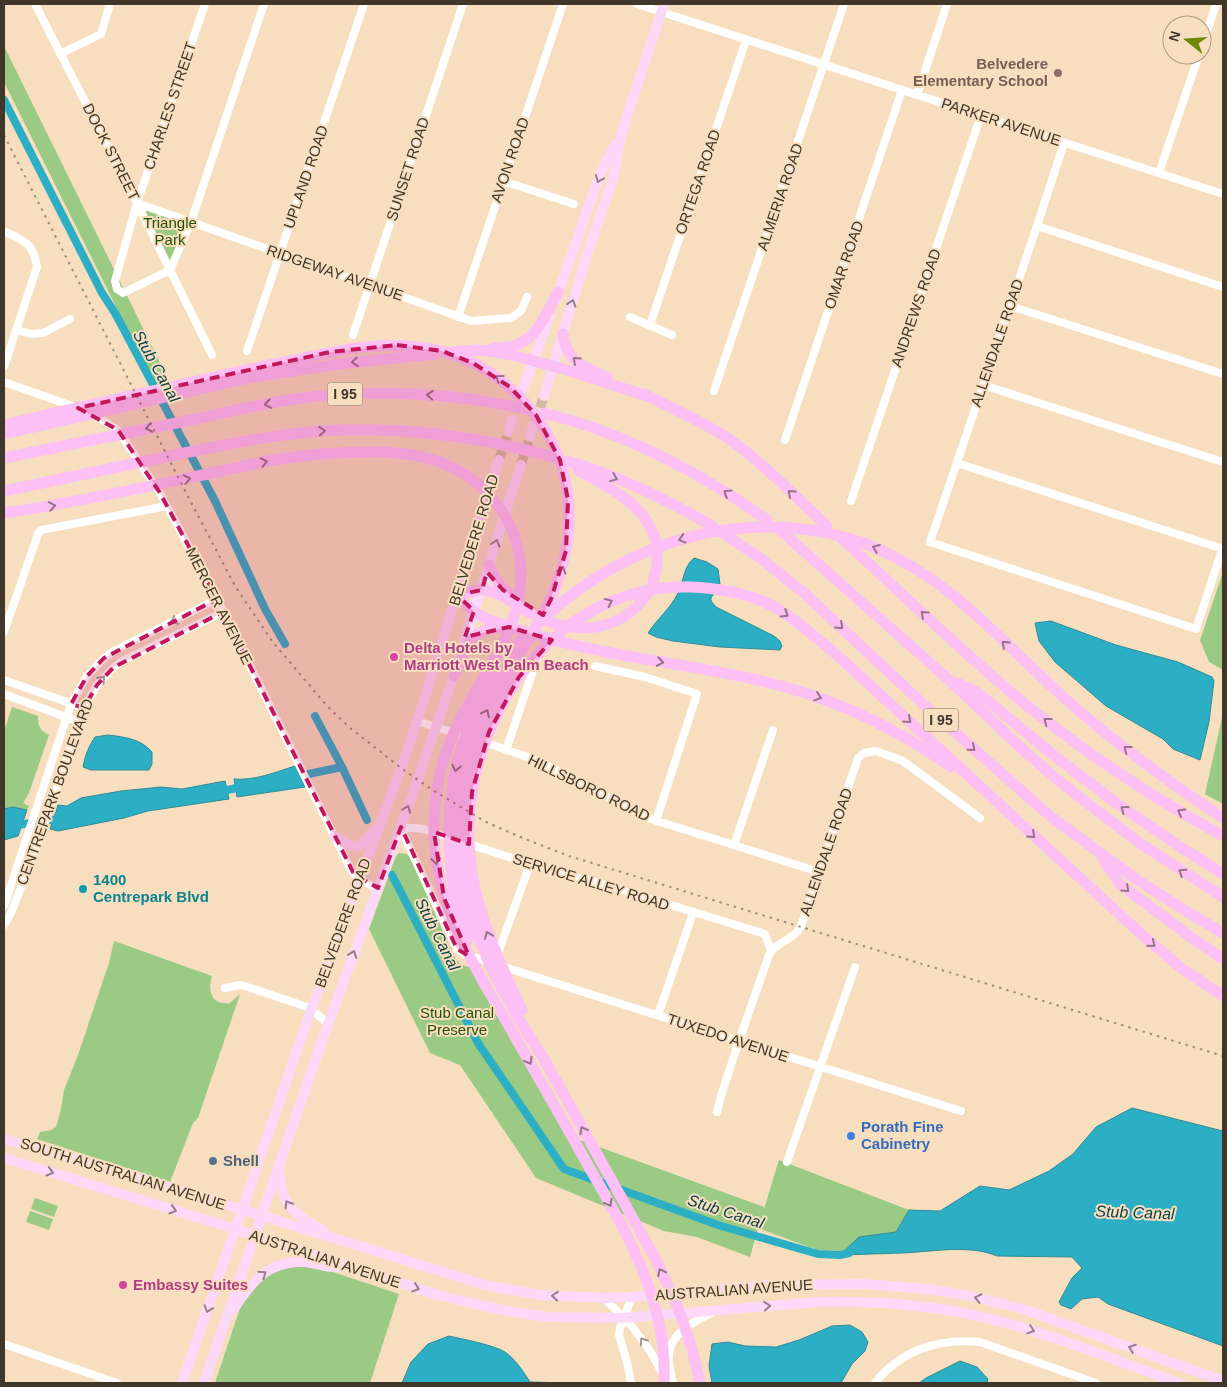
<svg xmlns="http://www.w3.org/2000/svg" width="1227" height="1387" font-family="Arial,sans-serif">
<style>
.green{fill:#9aca83}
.water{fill:#2cafc5;stroke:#328b96}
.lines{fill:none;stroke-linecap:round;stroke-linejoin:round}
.canal{stroke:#2cafc5;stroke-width:8}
.major-tunnel{stroke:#d2bca1;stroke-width:10;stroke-dasharray:10 5;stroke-linecap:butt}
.minor{stroke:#fff;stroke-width:8}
.major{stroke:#fdd9f9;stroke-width:10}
.highway{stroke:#fcc0f5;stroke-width:11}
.rail{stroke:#9f8e78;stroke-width:2;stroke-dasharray:2.5 5;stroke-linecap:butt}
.oneway{stroke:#957f87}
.oneway2{stroke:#957485}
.oneway3{stroke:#a09a94}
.marked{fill:#c2185b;fill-opacity:0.2;stroke:#c2185b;stroke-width:4;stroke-dasharray:10 6;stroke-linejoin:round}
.education-dot{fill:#8d6e63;stroke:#f6debf;stroke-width:2}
.hotel-dot{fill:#d1479c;stroke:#f6debf;stroke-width:2}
.culture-dot{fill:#0f9aa8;stroke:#f6debf;stroke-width:2}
.shop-dot{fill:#3f7fe0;stroke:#f6debf;stroke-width:2}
.service-dot{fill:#5c6f8a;stroke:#f6debf;stroke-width:2}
.labels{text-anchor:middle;stroke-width:4;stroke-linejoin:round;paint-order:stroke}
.shield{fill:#f6debf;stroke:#776857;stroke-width:1}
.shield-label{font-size:14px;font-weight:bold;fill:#40362a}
.education-label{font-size:15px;font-weight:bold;fill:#785e54;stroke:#f6debf;text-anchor:end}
.street-label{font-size:15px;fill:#40362a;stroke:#f6debf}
.park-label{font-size:15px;fill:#265204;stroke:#f6debf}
.hotel-label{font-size:15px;font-weight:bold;fill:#b23c85;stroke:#f6debf;text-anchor:start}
.culture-label{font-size:15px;font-weight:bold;fill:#0d838f;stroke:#f6debf;text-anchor:start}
.shop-label{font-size:15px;font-weight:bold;fill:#366cbe;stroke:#f6debf;text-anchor:start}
.service-label{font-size:15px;font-weight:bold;fill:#4e5e75;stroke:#f6debf;text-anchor:start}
.water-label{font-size:16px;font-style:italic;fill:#043f48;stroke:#f6debf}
</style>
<rect width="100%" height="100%" fill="#f6debf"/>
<path class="green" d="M4,46L169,381L155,385L4,82Z
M137,203L191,222L170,270Z
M1223,572V670L1209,662L1200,640Z
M12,707L38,716C38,727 40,730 49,735L29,793L23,803L29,806L27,810L13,807L4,809V731Z
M1223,713V804L1205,794Z
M399,853L407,854L410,858L454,956C458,963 463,967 471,967L566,1135L764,1207V1209L779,1160L909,1210L896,1232L859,1237L845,1251L817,1250L758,1228L750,1257L697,1237L664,1231L536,1178L460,1065L430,1053L369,929L396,856Z
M114,941L212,976C207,992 212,1005 230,1003L240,994L198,1118L193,1123L170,1182L37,1139L40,1132L51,1130L56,1127L61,1109L64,1090L78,1055L109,963Z
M35,1198L58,1206L54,1217L31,1209Z
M30,1211L53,1219L49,1230L26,1222Z
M284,1267H318L399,1294L370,1383H215L240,1308C252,1283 261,1279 284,1267Z"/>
<path class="water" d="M694,558L707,562L718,569L720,584L711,598V601L716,607L774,636L780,641L782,646L780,650L720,647L673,641L656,637L648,633C657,619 671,608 678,593C684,581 683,567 694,558Z
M1051,621L1116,645L1178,662L1212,677L1214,681L1209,722L1200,760L1173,749L1163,739L1106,706L1055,662L1039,641L1035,623Z
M108,735C125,737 141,739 152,752V764L149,770H91L83,767C85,755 89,746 95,737Z
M295,766L305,787L237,797L234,779C254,781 276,772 295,766Z
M225,781L229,799L148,811L124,818L58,831L50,829L58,805L67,806L81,798L121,791L161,787L182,789Z
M13,807L27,810L18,836L4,840V809Z
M1132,1108L1223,1131V1346L1108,1304L1098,1297L1082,1299L1071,1309L1061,1305L1059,1302L1072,1278L1082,1268L1072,1257L997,1256C969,1244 931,1252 902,1253C881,1254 861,1254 840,1255L859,1237L896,1232L909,1210L940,1211L980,1186L1009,1190L1049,1171L1073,1154L1096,1127Z
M850,1325L862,1332L868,1342L865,1351L852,1364L841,1383H712L709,1366L712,1344L728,1342L745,1346L776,1347L799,1340L832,1326Z
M449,1336C462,1339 494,1345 505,1352C515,1359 523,1371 530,1382L569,1383H402L411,1362L428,1344Z
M960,1361L977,1367L988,1379L987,1383H919L926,1378Z"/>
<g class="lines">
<path class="canal" d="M4,100L102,293L115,313L215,501L265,609L285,644
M315,716L342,767L367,820
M299,776L342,767
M218,792L246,786
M4,827L64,818
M392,875L478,1043L564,1169L718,1225L818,1254L840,1255L849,1253"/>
<path class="major-tunnel" d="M535,422L544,396
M499,460L509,431
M521,465L530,436"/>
<path class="minor" d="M35,4L137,203L212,355
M205,4L137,203L115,281L117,289L123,293L170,270L191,222L264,4
M637,4L1223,194
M1202,46L1216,4
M60,54L101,34L110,4
M917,95L947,4
M1064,143L1037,226L930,542L1196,629L1223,547
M1159,173L1199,55
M503,181L574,204
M137,203L471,321L511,318L521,311L527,297
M1037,226L1223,287
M4,231C25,241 33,243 37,267L4,367
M1010,306L1223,374
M458,317L563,4
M630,317L672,335
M650,325L746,40
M17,330L31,334L43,333L70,319
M353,335L463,4
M247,351L364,4
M4,382L75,407
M983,385L1223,462
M714,391L844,4
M93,414L118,430L160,493L217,599L350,868C357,880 366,883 378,888
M785,440L902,90
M957,463L1223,549
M851,501L981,115
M4,632L38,534L41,530L167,506
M595,666L645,677L697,694L656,821
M4,680L84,708
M4,694L79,722
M417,721L458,734
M481,741L522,755L547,765L648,818L819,872
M506,750L537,659
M452,838L423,829L400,827L457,949L466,955L490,962
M466,843L530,864L609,886L765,934L771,951
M734,845L773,730
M4,906L71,704L87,676L104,658L114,651L217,599
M4,925L11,913L37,846L84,708L97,685L114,667L124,660L223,612
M497,956L530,864
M501,966L961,1111
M225,988L240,985L254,989L307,1007L328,1023
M658,1015L693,913
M717,1112L720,1099L739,1041L769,955C776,941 795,940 801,926L858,758L864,753L876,751L903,761L980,818
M787,1162L855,967
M604,1298L631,1325L652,1354L662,1373
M4,1344L117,1383
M631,1383L627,1362L619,1335L620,1328L632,1297
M673,1383C671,1374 668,1365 669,1355C670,1333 695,1321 713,1312
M875,1383C901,1350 939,1338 980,1342L1096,1383"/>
<path class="major" d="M556,299L600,174L615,145
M523,389L550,315
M544,396L588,251L613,179L621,135L664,4
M509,431L512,420
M530,436L534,425
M460,655L521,465
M334,836C357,850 357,852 374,830
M4,1139L137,1177L485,1285L540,1295L604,1298L632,1297L766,1285L864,1284L927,1289L971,1296L1026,1310L1223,1381
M4,1158L226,1226L438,1295L479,1305L513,1312L549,1317L624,1318L818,1302C886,1300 953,1307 1017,1326C1072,1342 1125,1364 1179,1383
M279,1170C281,1207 294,1214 324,1231
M233,1310C252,1281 268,1260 306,1262C313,1263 318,1265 325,1266C330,1267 335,1267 340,1267
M182,1383L311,1010L399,774L422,706L499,460
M204,1383L323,1038L412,796L456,669"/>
<path class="highway" d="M563,334C567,362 583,367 607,377
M493,348C500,347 507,348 513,346C537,340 547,312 558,292
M451,352L477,350L496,352L512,355L567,370L650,397
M644,394C673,409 702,421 729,439C764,464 795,496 827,526
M544,413C625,433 700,472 767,520
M4,425C69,409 135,395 201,380C232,373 263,366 294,360C339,350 385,340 431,349C478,358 517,386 542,425C568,464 575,513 564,559C553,609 521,649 496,693C475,732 461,775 459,819C453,907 497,988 544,1059L655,1258C675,1299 692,1339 700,1383
M4,434L253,377L339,364L435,354
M4,458C68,445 132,432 196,419C237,410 278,400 319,396C390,390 460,394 529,410
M568,461C618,476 666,499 712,526
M578,470C609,488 645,503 656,541
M4,491C61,479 118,467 175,455C223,445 271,435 320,431C401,426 479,436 557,458
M4,513C64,504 124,492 183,479C213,473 243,466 273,460C304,455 337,452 369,452C412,451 456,460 487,492C502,508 513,528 518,548C534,618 484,668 457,726C443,755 435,788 434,820C431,893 468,958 505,1019C531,1065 558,1111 584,1158C624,1229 668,1298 664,1383
M780,530L948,679L1020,747L1060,782L1141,844L1223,897
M724,534L760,558L804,593L923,704L1051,817L1136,879L1184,910L1223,933
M842,539C903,594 962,652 1025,704C1087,754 1153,798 1223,836
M489,565C496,581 499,587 514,597
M653,583L657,566V551
M457,595C464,601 471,611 479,615C498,625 520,630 540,636C614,658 692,664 766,682C833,698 895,727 951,767
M457,595C466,593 475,589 484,590C501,592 517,606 532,614C573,636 620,634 648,593
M546,616C613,555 701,521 792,528C828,531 863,540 895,557C959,590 1008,647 1061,695C1111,740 1167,781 1223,818
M454,676C467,647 468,628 505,627
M957,683L977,692L1057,758L1119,805L1182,848L1223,874
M1102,857L1119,883L1133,894L1195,940L1223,959
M468,940C459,914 452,886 450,858C443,780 469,697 522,639
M522,1010C493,948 466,893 469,823C474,704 562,583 690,587C717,588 746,593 771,605C795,618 816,638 837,655L1142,935L1180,967L1223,996"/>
<path class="rail" d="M4,135L182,485L235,586L272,641L327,706L349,727L401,768L431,789L486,822L525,839L569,856L1223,1056"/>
</g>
<defs><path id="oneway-chevron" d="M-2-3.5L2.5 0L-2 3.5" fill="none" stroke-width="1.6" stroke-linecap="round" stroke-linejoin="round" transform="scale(1.25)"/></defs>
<g class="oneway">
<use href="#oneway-chevron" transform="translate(599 179) rotate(112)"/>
<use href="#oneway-chevron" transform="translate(572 303) rotate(-73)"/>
<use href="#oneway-chevron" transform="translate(496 543) rotate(-72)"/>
<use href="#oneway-chevron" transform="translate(407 809) rotate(-69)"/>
<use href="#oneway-chevron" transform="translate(353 954) rotate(-70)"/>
<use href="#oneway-chevron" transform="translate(50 1172) rotate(17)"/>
<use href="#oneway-chevron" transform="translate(288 1204) rotate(-122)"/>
<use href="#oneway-chevron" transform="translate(173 1210) rotate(17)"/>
<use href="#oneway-chevron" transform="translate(263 1274) rotate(-35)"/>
<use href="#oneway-chevron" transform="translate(416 1288) rotate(18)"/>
<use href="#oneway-chevron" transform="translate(555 1296) rotate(-176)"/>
<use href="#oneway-chevron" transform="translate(978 1298) rotate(-167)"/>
<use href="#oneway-chevron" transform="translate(767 1306) rotate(-5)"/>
<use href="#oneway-chevron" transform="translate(208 1309) rotate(109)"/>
<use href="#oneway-chevron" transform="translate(1031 1330) rotate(19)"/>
<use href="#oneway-chevron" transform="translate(1132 1348) rotate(-160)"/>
</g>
<g class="oneway2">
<use href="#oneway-chevron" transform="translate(576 360) rotate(-138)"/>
<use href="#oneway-chevron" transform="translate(355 362) rotate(174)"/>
<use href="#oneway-chevron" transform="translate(499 378) rotate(-144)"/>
<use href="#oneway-chevron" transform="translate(430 395) rotate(-176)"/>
<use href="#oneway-chevron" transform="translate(268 404) rotate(170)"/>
<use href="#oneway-chevron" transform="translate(149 428) rotate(168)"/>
<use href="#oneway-chevron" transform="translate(322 431) rotate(-4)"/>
<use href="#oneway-chevron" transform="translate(264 462) rotate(-12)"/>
<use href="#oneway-chevron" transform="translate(614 478) rotate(22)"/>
<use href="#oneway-chevron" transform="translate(187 479) rotate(-12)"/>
<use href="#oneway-chevron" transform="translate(727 493) rotate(-148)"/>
<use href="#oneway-chevron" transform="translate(791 493) rotate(-138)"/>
<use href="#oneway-chevron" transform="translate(52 506) rotate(-10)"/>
<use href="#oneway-chevron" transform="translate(682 539) rotate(165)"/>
<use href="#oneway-chevron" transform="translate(876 548) rotate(-158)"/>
<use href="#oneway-chevron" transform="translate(562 570) rotate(-74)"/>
<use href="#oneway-chevron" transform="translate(609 602) rotate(-24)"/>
<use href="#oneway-chevron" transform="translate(785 614) rotate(32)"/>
<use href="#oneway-chevron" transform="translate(924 614) rotate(-138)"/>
<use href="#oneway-chevron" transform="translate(840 626) rotate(43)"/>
<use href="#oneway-chevron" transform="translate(1005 644) rotate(-137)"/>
<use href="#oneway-chevron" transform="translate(660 662) rotate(10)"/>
<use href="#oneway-chevron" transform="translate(818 697) rotate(19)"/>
<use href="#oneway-chevron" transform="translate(486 713) rotate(-65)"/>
<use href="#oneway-chevron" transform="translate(908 720) rotate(42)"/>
<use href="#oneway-chevron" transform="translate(1047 721) rotate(-142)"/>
<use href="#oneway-chevron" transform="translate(972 748) rotate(41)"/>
<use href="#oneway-chevron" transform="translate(1127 749) rotate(-143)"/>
<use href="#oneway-chevron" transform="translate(456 768) rotate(103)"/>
<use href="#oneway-chevron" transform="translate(1124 809) rotate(-144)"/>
<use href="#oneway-chevron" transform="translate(1181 812) rotate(-150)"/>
<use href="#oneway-chevron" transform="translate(1032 835) rotate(42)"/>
<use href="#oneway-chevron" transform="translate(436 861) rotate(83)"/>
<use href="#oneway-chevron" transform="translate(1182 872) rotate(-147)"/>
<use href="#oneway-chevron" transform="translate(1126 889) rotate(42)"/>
<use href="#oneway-chevron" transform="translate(488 935) rotate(-112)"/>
<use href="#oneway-chevron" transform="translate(1152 944) rotate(40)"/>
<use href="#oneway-chevron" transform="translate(529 1061) rotate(61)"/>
<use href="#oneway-chevron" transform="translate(583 1130) rotate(-119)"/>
<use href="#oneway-chevron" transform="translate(609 1203) rotate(61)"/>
<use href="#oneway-chevron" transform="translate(661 1272) rotate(-117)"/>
</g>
<g class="oneway3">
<use href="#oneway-chevron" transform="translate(174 621) rotate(153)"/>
<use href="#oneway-chevron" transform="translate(102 679) rotate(-48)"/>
<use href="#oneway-chevron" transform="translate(643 1341) rotate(-125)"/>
</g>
<path class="marked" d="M397,345L442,351L473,363L510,387L536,415L560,460L568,500L566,551L551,599L543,615L503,590L487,572L482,590L457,595L474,611L465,637L509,627L552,640L519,677L489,732L472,792L469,844L434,832L444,898L469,956L457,949L401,827L378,888L354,874L223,612L114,667L97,685L84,708L71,704L87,676L104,658L217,599L160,493L118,430L78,408L330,352Z"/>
<circle class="education-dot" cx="1058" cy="73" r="5"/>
<g class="hotel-dot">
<circle cx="394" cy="657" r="5"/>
<circle cx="123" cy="1285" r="5"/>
</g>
<circle class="culture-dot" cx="83" cy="889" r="5"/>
<circle class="shop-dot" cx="851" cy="1136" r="5"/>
<circle class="service-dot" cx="213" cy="1161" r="5"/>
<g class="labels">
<g class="shield">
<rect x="327.5" y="382.5" width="35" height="23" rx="4"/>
<rect x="923.5" y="708.5" width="35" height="23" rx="4"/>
</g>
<g class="shield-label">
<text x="345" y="399">I 95</text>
<text x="941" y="725">I 95</text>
</g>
<g class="education-label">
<text x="1048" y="69">Belvedere<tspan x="1048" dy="17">Elementary School</tspan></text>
</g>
<g class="street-label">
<text transform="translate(170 106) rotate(-71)" y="5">CHARLES STREET</text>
<text transform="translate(1001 122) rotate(18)" y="5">PARKER AVENUE</text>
<text transform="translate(111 152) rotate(63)" y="5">DOCK STREET</text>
<text transform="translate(510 160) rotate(-71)" y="5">AVON ROAD</text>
<text transform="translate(408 169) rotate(-72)" y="5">SUNSET ROAD</text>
<text transform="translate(306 177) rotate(-71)" y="5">UPLAND ROAD</text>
<text transform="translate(698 182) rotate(-71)" y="5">ORTEGA ROAD</text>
<text transform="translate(780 197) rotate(-71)" y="5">ALMERIA ROAD</text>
<text transform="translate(844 265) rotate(-71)" y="5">OMAR ROAD</text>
<text transform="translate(335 273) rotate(19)" y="5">RIDGEWAY AVENUE</text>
<text transform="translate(916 308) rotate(-71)" y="5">ANDREWS ROAD</text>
<text transform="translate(997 343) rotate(-71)" y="5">ALLENDALE ROAD</text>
<text transform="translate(474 540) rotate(-73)" y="5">BELVEDERE ROAD</text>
<text transform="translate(219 606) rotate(63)" y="5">MERCER AVENUE</text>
<text transform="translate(589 788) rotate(26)" y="5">HILLSBORO ROAD</text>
<text transform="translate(55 792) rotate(-70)" y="5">CENTREPARK BOULEVARD</text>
<text transform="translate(826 852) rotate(-71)" y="5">ALLENDALE ROAD</text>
<text transform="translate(591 882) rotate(17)" y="5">SERVICE ALLEY ROAD</text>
<text transform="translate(343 923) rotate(-70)" y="5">BELVEDERE ROAD</text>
<text transform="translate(728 1038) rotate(18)" y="5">TUXEDO AVENUE</text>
<text transform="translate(123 1174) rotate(17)" y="5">SOUTH AUSTRALIAN AVENUE</text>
<text transform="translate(325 1259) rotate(18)" y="5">AUSTRALIAN AVENUE</text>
<text transform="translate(734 1290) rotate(-4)" y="5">AUSTRALIAN AVENUE</text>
</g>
<g class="park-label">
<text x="170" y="228">Triangle<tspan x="170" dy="17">Park</tspan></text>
<text x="457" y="1018">Stub Canal<tspan x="457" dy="17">Preserve</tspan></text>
</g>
<g class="hotel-label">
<text x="404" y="653">Delta Hotels by<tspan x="404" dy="17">Marriott West Palm Beach</tspan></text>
<text x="133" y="1290">Embassy Suites</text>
</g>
<g class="culture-label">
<text x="93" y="885">1400<tspan x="93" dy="17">Centrepark Blvd</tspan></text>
</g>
<g class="shop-label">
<text x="861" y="1132">Porath Fine<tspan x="861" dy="17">Cabinetry</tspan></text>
</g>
<g class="service-label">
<text x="223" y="1166">Shell</text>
</g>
<g class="water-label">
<text transform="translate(157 366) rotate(61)" y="6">Stub Canal</text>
<text transform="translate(438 934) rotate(63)" y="6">Stub Canal</text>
<text transform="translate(726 1211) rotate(18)" y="6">Stub Canal</text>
<text transform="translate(1135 1212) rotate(2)" y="6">Stub Canal</text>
</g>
</g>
<rect width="1227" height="1387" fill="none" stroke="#40362a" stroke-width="10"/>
<g transform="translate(1187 40) rotate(287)"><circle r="24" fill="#f6debf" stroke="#ad9b83"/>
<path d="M0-4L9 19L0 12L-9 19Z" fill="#6a8800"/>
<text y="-8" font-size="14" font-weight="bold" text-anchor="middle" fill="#40362a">N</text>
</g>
</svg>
